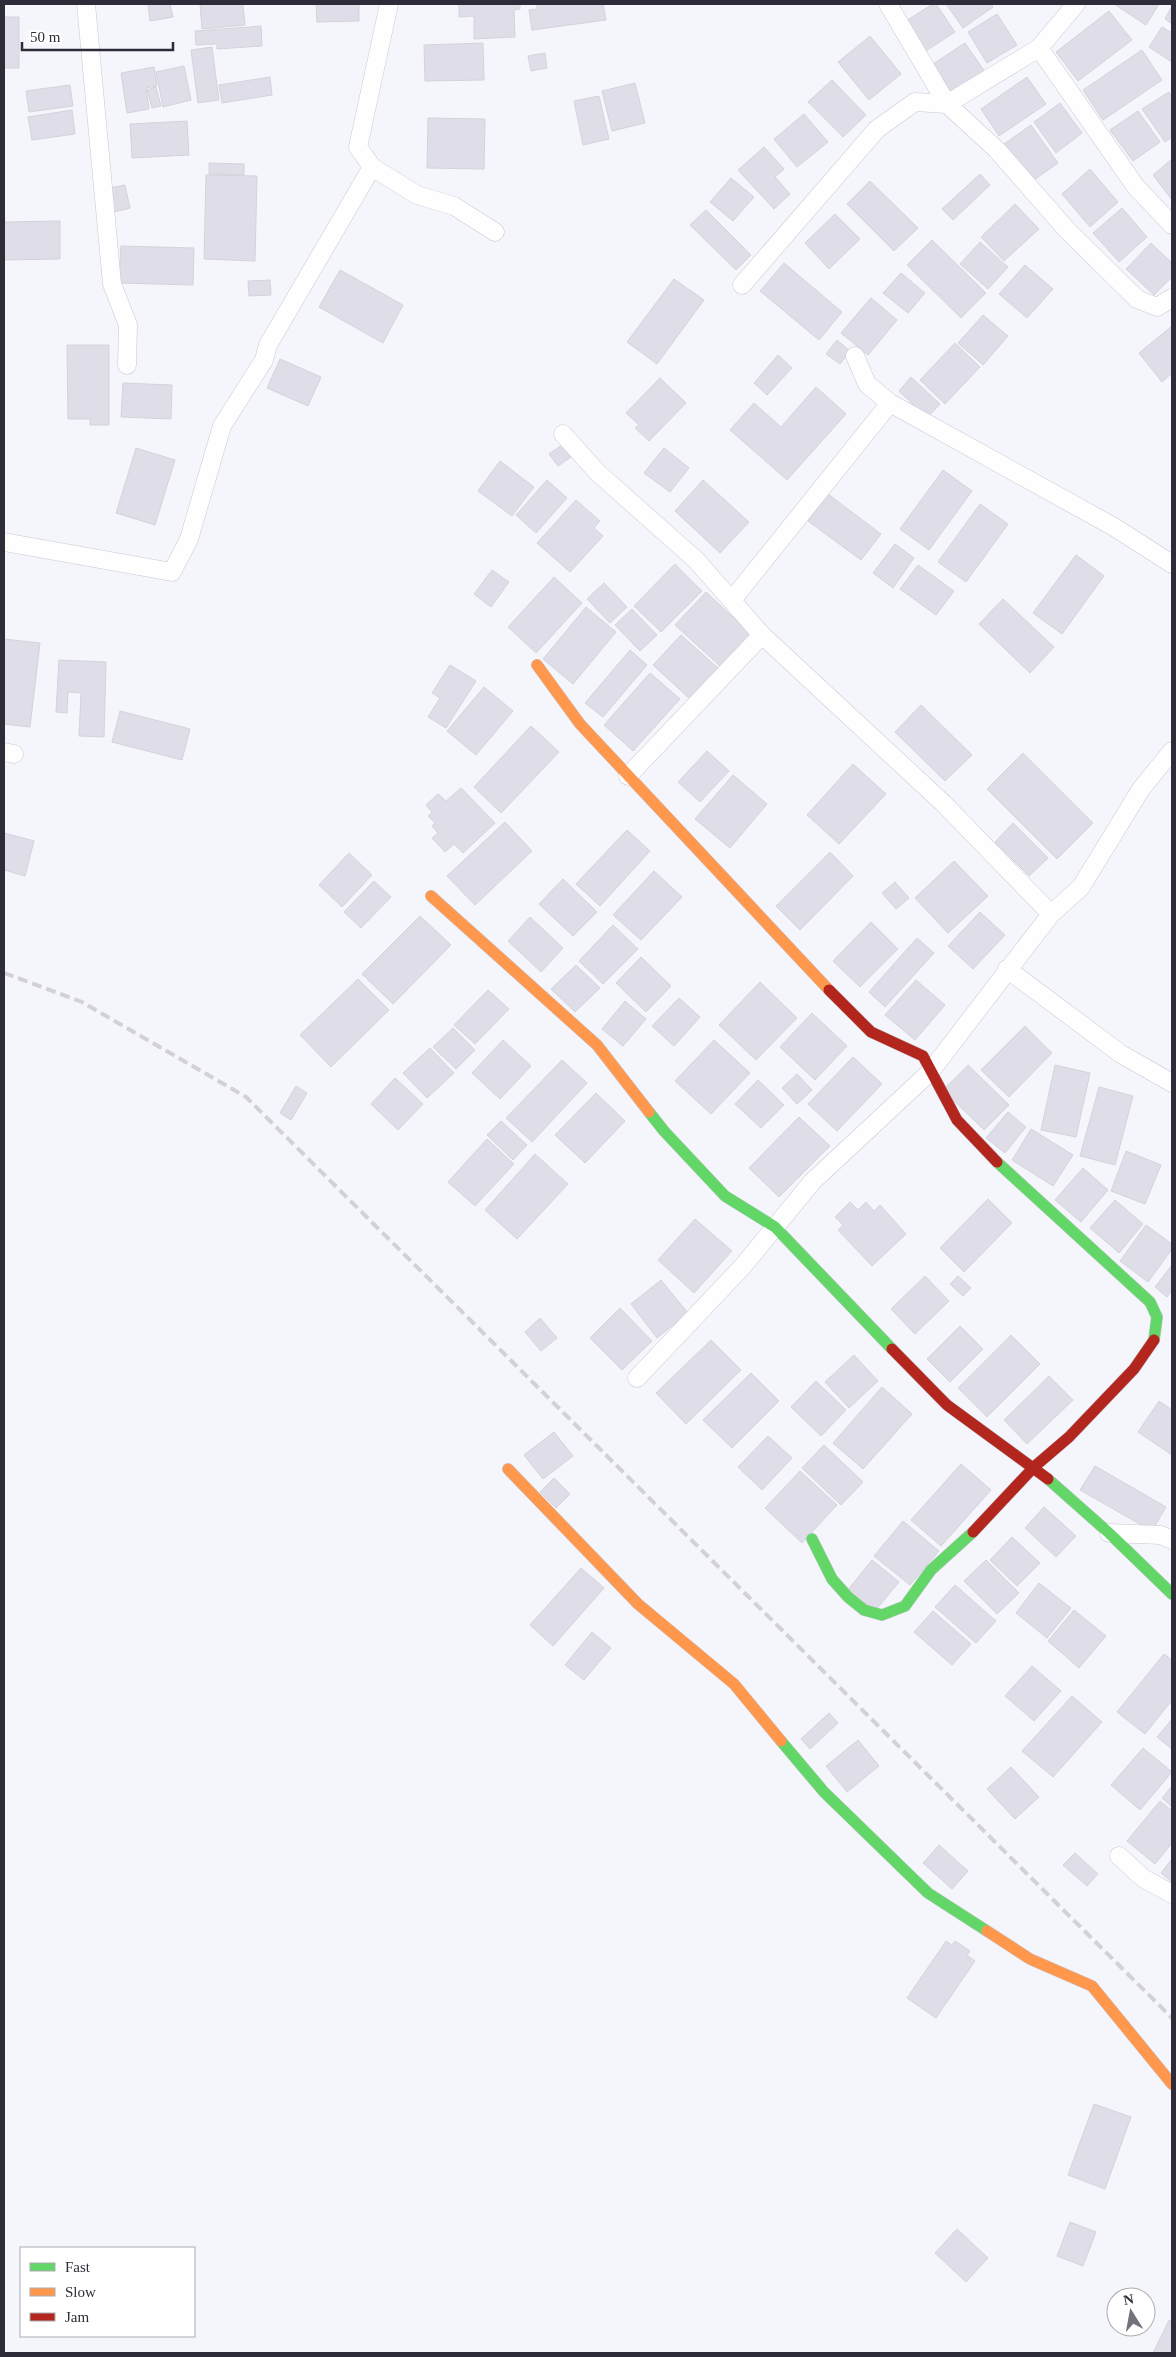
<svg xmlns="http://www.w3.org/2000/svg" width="1176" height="2357" font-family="Georgia,serif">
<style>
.building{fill:#dfdee8;stroke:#d3d3dc}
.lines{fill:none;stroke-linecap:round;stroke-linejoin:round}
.street-casing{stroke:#c9c8d2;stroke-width:19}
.fast-casing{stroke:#c9c8d2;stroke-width:12}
.slow-casing{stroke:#c9c8d2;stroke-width:12}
.jam-casing{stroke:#c9c8d2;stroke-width:12}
.street{stroke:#fefeff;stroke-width:18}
.fast{stroke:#63d668;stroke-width:11}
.slow{stroke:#ff974d;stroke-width:11}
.jam{stroke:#b3261e;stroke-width:11}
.rail{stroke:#d2d2d4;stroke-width:4;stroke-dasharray:10 5;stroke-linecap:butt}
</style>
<rect width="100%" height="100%" fill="#f5f5fc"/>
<path class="building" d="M148,4H170L173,17L150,21Z
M200,4H243L245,25L202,29Z
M316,4H359V21L317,22Z
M459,4H520V9L514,10L515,37L474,39V16L459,17Z
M537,4H603L606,20L532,30L529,10L537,9Z
M933,4H936L955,32L924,52L904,22Z
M946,4H991L993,7L963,28Z
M1114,4H1159L1146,25Z
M1172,6V24L1165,19Z
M1109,11L1132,40L1078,81L1056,52Z
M997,14L1017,45L987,63L968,32Z
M4,17H19V68H4Z
M261,26L262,46L217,49V44L196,45L195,31Z
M1162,27L1172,33V62L1149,47Z
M870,36L901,74L869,100L838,62Z
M483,43L484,80L425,81L424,45Z
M965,43L985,72L952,94L933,64Z
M212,47L219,100L198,103L191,50Z
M1142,50L1162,80L1103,120L1083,90Z
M545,53L547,68L531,71L528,56Z
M184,66L191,100L163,107L156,72Z
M154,67L157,86L146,88L149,109L127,113L121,73Z
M270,77L272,95L222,103L219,85Z
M1027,77L1046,104L999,136L981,109Z
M832,80L866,115L843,137L808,102Z
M635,83L645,123L612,131L602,91Z
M70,85L73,106L29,112L26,91Z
M156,87L161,106L152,108L147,90Z
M1169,92L1172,97V137L1165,142L1142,109Z
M599,96L609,139L583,145L574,101Z
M1060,103L1082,133L1056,153L1034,122Z
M72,110L75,134L32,140L28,117Z
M1138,111L1160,142L1133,161L1110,130Z
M804,114L828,142L797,167L774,139Z
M428,118L485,119L484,169L427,168Z
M187,121L189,155L132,158L130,124Z
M1031,125L1058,163L1031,182L1004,144Z
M764,147L784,169L775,177L790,194L774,209L738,170Z
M1172,159V200L1153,175Z
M209,163L244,164V175L209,174Z
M1090,169L1118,202L1090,227L1062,194Z
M980,174L990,185L953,220L942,209Z
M206,175L257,176L255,261L204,259Z
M731,178L754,197L733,221L710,202Z
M870,181L918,228L894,251L847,204Z
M125,185L130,208L114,212L109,188Z
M1015,204L1039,229L1004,261L981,237Z
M1122,208L1147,237L1119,262L1093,233Z
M706,210L751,255L736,270L690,225Z
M835,214L860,239L829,269L805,243Z
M60,221V259L4,260V222Z
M932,240L986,293L961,318L907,265Z
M980,242L1008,267L988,289L960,264Z
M1151,243L1172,263V277L1154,295L1126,269Z
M121,246L194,248L193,285L119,283Z
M784,263L842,312L819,340L760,291Z
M1025,265L1053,289L1027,318L999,294Z
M340,270L403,305L383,343L319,307Z
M901,273L925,293L908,313L883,293Z
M674,279L704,300L657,364L627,342Z
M270,280L271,295L249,296L248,281Z
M871,298L897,320L868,355L841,333Z
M983,315L1008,336L983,365L958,343Z
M1172,326V373L1162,382L1139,353Z
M837,340L850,351L840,364L826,354Z
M955,343L980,367L945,404L920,380Z
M67,345H109V425H90V419H68Z
M778,355L792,368L767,395L754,383Z
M280,359L321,377L308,406L267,388Z
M911,377L940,404L927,418L899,391Z
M660,378L686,403L649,441L635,428L639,425L626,413Z
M123,383L172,385L171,419L121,417Z
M816,387L846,414L787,480L730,430L754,403L781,427Z
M562,445L571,457L558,466L549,454Z
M136,448L175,460L155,525L116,513Z
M664,448L689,468L670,492L644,473Z
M500,461L534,487L512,516L478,491Z
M943,470L972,491L929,550L900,529Z
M547,480L567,498L536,533L516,515Z
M703,480L749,522L720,553L675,511Z
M828,494L881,534L861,560L808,521Z
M576,500L600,521L594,528L603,536L570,572L537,543Z
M980,504L1008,524L966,582L938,562Z
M895,544L914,558L893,588L873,573Z
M1076,555L1104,576L1062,634L1033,613Z
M675,564L702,591L661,632L634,606Z
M918,565L954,591L936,615L900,589Z
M492,570L509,582L491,607L474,594Z
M554,577L582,603L536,653L508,627Z
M604,583L627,607L610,623L587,599Z
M706,592L751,634L721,667L675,625Z
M1003,599L1054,647L1030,673L979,624Z
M586,607L616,632L573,684L543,659Z
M632,609L657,635L640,651L615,625Z
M681,635L718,668L690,699L653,665Z
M4,639L40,643L30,727L4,724Z
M630,650L647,665L603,717L585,703Z
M59,660L106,662L104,737L79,736L81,693L68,692L67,713L56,712Z
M450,665L476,681L446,728L428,717L440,698L432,693Z
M650,673L680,699L633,751L604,725Z
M484,687L513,711L476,755L447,731Z
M921,705L972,755L945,781L895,732Z
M120,711L190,729L182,760L112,742Z
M531,726L559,752L501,813L474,787Z
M707,751L729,771L700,802L678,782Z
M1023,753L1093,823L1057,859L987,789Z
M853,764L886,794L839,844L807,815Z
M733,775L767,804L730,848L695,819Z
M461,788L495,823L463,853L454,844L445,852L432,838L438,833L432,826L435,823L428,816L432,812L426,805L438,794L446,801Z
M505,822L532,851L475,905L447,876Z
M1013,823L1048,858L1029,876L995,842Z
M627,830L650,851L600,906L576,884Z
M4,833L34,841L25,876L4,870Z
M830,852L853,876L800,930L776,906Z
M349,853L372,875L342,907L319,885Z
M954,861L988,896L948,933L915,898Z
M654,871L682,897L641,940L613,915Z
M563,879L597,912L573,936L539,904Z
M374,881L391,897L361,928L344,912Z
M895,882L909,898L896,909L882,893Z
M980,912L1005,935L973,969L948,946Z
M420,916L451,945L393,1004L362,974Z
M530,917L563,948L541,972L508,941Z
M871,922L898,949L860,987L833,961Z
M613,925L638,949L603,984L579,961Z
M917,938L934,953L885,1007L869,992Z
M641,957L671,986L646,1012L616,983Z
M576,965L600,988L575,1012L551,989Z
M358,979L389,1010L331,1067L300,1035Z
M916,980L945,1005L915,1040L885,1015Z
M760,982L797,1018L756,1060L719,1025Z
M488,990L509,1009L475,1044L454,1025Z
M679,998L700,1017L674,1046L652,1026Z
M625,1001L646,1019L623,1046L602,1029Z
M812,1013L847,1046L815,1080L780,1047Z
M1025,1026L1052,1053L1009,1097L981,1070Z
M453,1028L475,1050L456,1069L433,1047Z
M503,1040L531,1066L500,1099L472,1073Z
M714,1040L750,1073L711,1114L675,1081Z
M430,1048L454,1073L427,1098L403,1073Z
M853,1057L882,1084L837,1131L808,1104Z
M562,1060L587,1083L532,1142L506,1118Z
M968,1065L1009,1105L984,1130L943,1090Z
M1055,1065L1090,1073L1076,1137L1041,1130Z
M797,1074L812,1090L797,1104L782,1088Z
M395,1078L423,1104L398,1130L371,1104Z
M758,1080L784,1105L761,1128L735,1104Z
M296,1086L307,1093L291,1120L280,1113Z
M1099,1087L1133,1096L1115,1165L1080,1156Z
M596,1093L625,1121L585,1163L555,1135Z
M1008,1112L1026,1127L1005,1153L986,1138Z
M799,1117L830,1146L779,1197L749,1168Z
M501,1121L527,1145L513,1160L487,1135Z
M1031,1129L1073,1155L1053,1186L1012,1160Z
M487,1139L514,1164L475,1206L448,1182Z
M1126,1151L1161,1165L1145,1204L1111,1191Z
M535,1154L568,1184L517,1239L485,1210Z
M1083,1168L1108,1190L1081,1222L1055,1200Z
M988,1199L1012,1223L964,1272L940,1248Z
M1115,1200L1143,1224L1119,1253L1090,1228Z
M850,1202L858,1210L866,1202L874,1211L880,1205L906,1234L872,1266L838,1230L843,1225L835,1217Z
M695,1219L732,1251L694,1293L658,1260Z
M1146,1225L1172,1244V1249L1148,1282L1120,1261Z
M1172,1265V1290L1167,1297L1155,1287Z
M925,1276L949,1301L915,1334L891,1309Z
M958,1276L971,1288L963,1296L950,1284Z
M661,1280L688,1313L657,1338L631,1304Z
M620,1308L652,1341L622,1370L590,1338Z
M540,1318L557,1338L541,1351L525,1332Z
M960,1326L983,1349L950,1382L927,1359Z
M1011,1335L1040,1364L987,1417L958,1388Z
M711,1340L741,1370L686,1424L656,1393Z
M854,1355L878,1381L849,1408L825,1382Z
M751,1373L779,1401L732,1448L703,1420Z
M1049,1376L1073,1400L1027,1444L1004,1420Z
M816,1381L846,1410L821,1436L791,1407Z
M882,1387L912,1414L863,1469L833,1443Z
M1159,1401L1172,1410V1455L1138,1432Z
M554,1432L573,1456L543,1479L524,1455Z
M768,1436L792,1458L762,1490L738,1467Z
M824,1445L863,1482L841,1505L802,1468Z
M961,1464L991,1490L941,1546L911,1520Z
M1095,1466L1166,1507L1152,1531L1080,1490Z
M800,1471L837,1505L802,1543L765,1508Z
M554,1478L570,1494L556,1508L540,1492Z
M1044,1507L1076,1536L1056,1557L1025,1528Z
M903,1521L939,1551L910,1585L874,1556Z
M1012,1537L1040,1563L1017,1586L990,1560Z
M872,1560L899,1582L875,1611L848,1590Z
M986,1560L1019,1593L997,1614L964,1581Z
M581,1568L604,1588L553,1646L530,1625Z
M1039,1583L1071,1608L1047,1638L1016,1613Z
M955,1585L996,1621L976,1643L935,1607Z
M1074,1610L1106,1636L1079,1668L1048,1641Z
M933,1611L971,1644L952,1665L914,1632Z
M592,1632L611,1648L584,1680L565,1665Z
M1164,1654L1172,1660V1700L1145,1734L1117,1712Z
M1032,1666L1061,1691L1034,1721L1005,1696Z
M1072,1696L1102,1722L1053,1777L1022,1751Z
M829,1713L838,1723L810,1749L801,1739Z
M1172,1719V1749L1157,1737Z
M858,1740L879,1766L847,1792L826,1766Z
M1143,1748L1172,1772L1140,1810L1111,1785Z
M1011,1767L1039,1797L1015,1819L987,1789Z
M1172,1786V1807L1162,1798Z
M1160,1801L1172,1811V1843L1155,1864L1127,1841Z
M939,1845L968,1871L952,1889L923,1863Z
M1075,1853L1098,1874L1087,1886L1063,1865Z
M1172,1859V1882L1161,1873Z
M946,1941L952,1945L955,1941L970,1951L967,1955L975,1961L936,2018L907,1998Z
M1094,2104L1131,2117L1105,2189L1068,2175Z
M1070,2222L1096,2232L1083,2266L1057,2256Z
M957,2229L988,2258L966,2282L935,2253Z
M1169,2320L1172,2322V2353H1153Z"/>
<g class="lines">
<defs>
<path id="street" d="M86,4L112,284L128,325L127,365
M389,4L358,147L372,167L417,195L454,206L495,232
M888,4L947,104L997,150L1067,230L1137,299L1157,307L1172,298
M1039,48L1136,187L1172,225
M742,285L877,129L915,102L947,104L1039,48L1076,4
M855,356L867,384L890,403L1114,527L1172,564
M563,434L598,473L696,560L762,635L943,803L1051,914
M4,542L172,572L189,539L222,426L264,360L268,345L372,167
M732,600L890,403
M4,752L14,754
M628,776L762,635
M1007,969L1121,1054L1172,1083
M637,1378L743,1266L813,1181L930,1072L1051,914L1081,887L1141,789L1172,751
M1109,1533L1161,1535L1172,1540
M1119,1856L1143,1878L1172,1894"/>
<path id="fast" d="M649,1112L664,1131L725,1196L775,1227L892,1349
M997,1162L1150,1302L1157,1317L1154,1340
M1048,1479L1109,1533L1172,1594
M812,1539L832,1579L848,1597L864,1610L882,1615L905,1606L931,1570L973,1532
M781,1741L824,1792L928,1893L987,1931"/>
<path id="slow" d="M537,665L580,724L829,990
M431,896L597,1045L649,1112
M508,1469L638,1604L734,1684L781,1741
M987,1931L1030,1959L1092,1986L1172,2084"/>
<path id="jam" d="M829,990L871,1032L923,1056L957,1120L997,1162
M892,1349L947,1405L1048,1479
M973,1532L1034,1467L1069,1437L1134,1369L1154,1340"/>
</defs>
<use href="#street" class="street-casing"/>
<use href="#fast" class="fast-casing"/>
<use href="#slow" class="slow-casing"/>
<use href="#jam" class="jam-casing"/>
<use href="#street" class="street"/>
<use href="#fast" class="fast"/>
<use href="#slow" class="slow"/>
<use href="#jam" class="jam"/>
<path class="rail" d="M4,973L82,1002L246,1097L1172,2018"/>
</g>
<rect width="1176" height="2357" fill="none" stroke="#2d2c38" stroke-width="10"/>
<rect x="20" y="2247" width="175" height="90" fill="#ffffff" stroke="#ababaf"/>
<rect x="30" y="2263" width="25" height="8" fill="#63d668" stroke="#ababaf"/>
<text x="65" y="2272" font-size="15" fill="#2d2c38">Fast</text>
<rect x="30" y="2288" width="25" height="8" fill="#ff974d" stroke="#ababaf"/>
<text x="65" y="2297" font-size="15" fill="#2d2c38">Slow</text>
<rect x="30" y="2313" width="25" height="8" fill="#b3261e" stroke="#ababaf"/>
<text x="65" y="2322" font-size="15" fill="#2d2c38">Jam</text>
<g transform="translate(1131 2312) rotate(349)"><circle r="24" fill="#ffffff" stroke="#ababaf"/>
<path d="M0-4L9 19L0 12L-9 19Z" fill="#73727d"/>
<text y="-8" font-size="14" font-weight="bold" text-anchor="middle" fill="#2d2c38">N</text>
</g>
<path d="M22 42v8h151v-8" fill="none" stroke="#2d2c38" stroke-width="2.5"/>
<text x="30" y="42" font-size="15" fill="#2d2c38" stroke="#ffffff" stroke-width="4" paint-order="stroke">50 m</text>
</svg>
